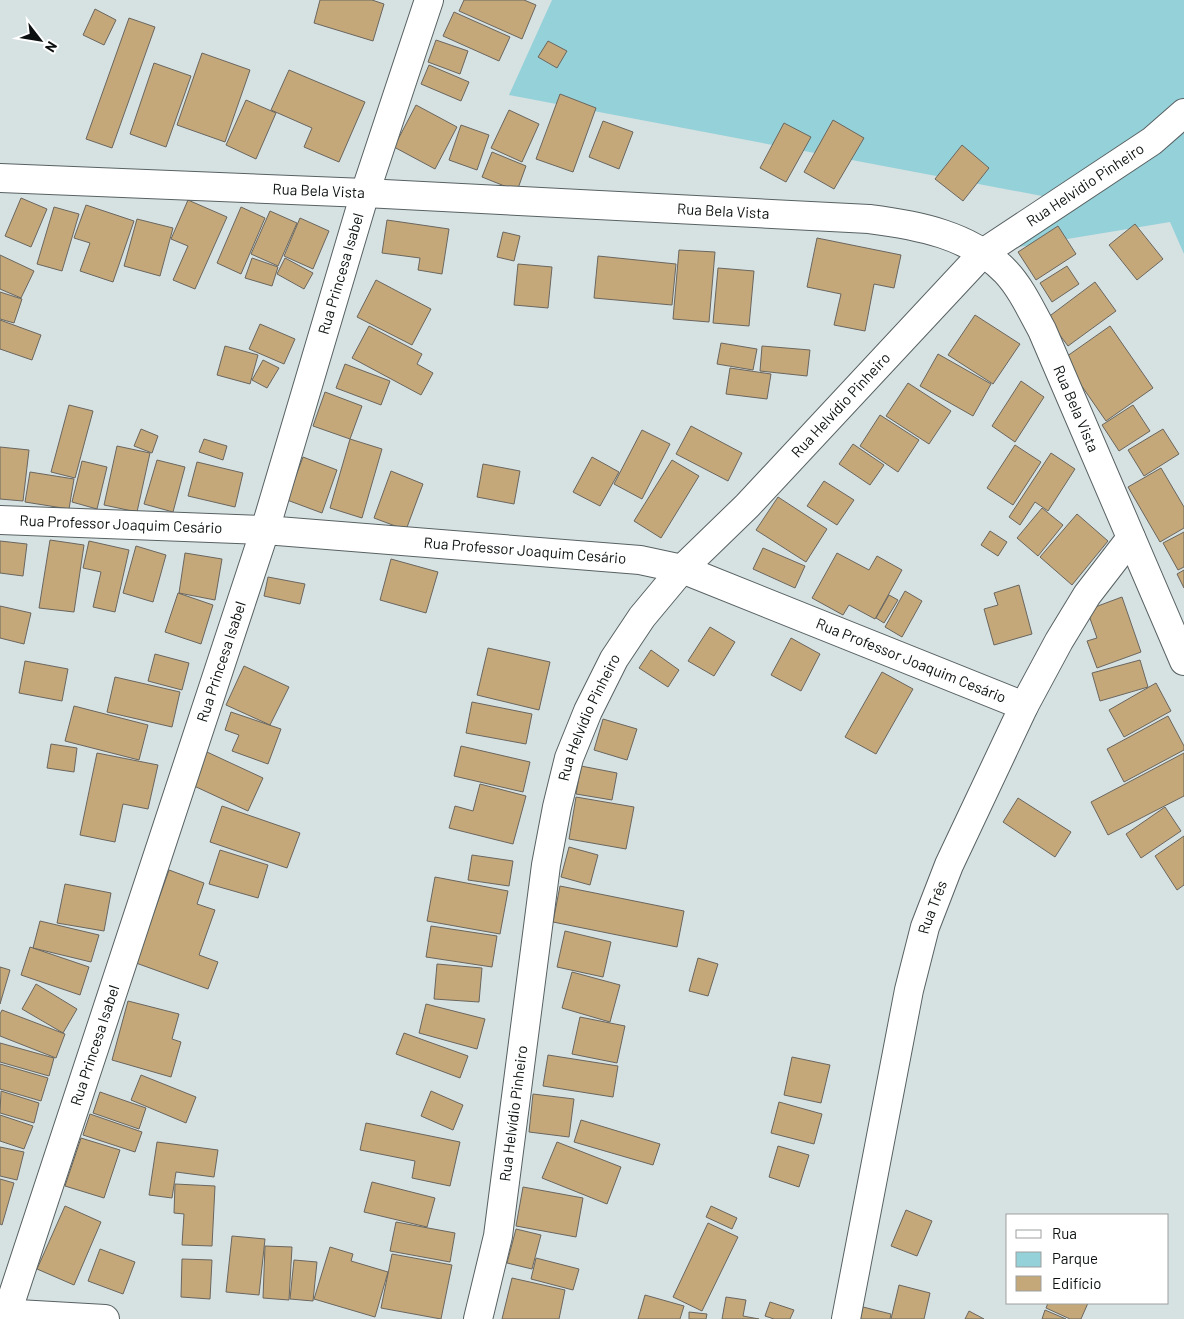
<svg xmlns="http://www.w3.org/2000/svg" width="1184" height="1319" font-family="Barlow,sans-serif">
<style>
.green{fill:#95d1d9}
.building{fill:#c4a879;stroke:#6a665f}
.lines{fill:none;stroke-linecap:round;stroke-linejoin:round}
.minor-casing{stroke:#586162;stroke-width:30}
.minor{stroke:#fff;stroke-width:28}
.labels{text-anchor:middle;stroke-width:4;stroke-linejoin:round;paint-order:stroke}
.street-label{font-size:15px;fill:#0c1010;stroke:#fff}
</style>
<rect width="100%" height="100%" fill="#d6e1e2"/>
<path class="green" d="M552,0H1184V254L1170,222L983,253L1063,200L509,95Z"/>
<path class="building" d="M320,0H372L384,4L373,41L314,23Z
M464,0H524L536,5L522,39L459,11Z
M95,9L116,20L104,45L83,35Z
M454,12L510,37L499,61L443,36Z
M129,18L155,27L112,148L86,139Z
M436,40L468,51L460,74L428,62Z
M548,41L567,51L557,68L538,57Z
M202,53L250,70L225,142L177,125Z
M154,63L191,76L166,147L130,134Z
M429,65L469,82L461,101L421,84Z
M289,70L365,102L339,162L304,147L312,128L271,110Z
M560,94L596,108L573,172L536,159Z
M246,100L276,113L256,159L226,145Z
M416,105L457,127L435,169L394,147Z
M509,110L539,124L522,162L491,148Z
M833,120L864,138L834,189L804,172Z
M603,121L633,132L619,169L589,157Z
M784,123L811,137L786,182L760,168Z
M461,125L489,135L477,170L449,160Z
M962,145L989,168L963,201L935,179Z
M492,152L526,166L517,191L482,177Z
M21,198L47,209L31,247L5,236Z
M188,200L227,217L195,289L173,280L188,246L171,239Z
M86,205L134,221L113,282L80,271L90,243L74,238Z
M54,207L79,214L62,271L37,264Z
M241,207L265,218L241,274L217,263Z
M270,211L297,223L278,266L251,254Z
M300,218L329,231L313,269L284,256Z
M137,219L173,228L160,276L124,266Z
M387,220L449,229L442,274L418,270L420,258L382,253Z
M1135,224L1163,259L1137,280L1109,245Z
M1058,226L1076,254L1036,280L1018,252Z
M503,232L520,236L514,261L497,257Z
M817,238L901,255L894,288L874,284L865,331L834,325L841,294L807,287Z
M679,250L715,252L709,322L673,319Z
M0,255L34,271L21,298L0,289Z
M598,256L676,264L672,305L594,298Z
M252,258L278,267L272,286L245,278Z
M285,258L313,273L304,289L277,274Z
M518,264L552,267L548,308L514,305Z
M1067,266L1079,284L1052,302L1040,283Z
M718,268L754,271L749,326L713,323Z
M376,280L431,309L412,345L357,317Z
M1095,282L1116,311L1068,346L1047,318Z
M0,292L22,299L14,323L0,319Z
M975,315L1020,344L993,384L948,355Z
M0,320L41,335L32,360L0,349Z
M260,324L295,339L284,364L249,349Z
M369,326L422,354L417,364L433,373L421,395L352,358Z
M1110,326L1153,388L1106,421L1063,359Z
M721,343L757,349L753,370L717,364Z
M225,346L258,355L250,384L217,375Z
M762,346L810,350L807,376L760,371Z
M938,354L991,384L973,416L920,386Z
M263,360L279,368L267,388L252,380Z
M345,364L390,381L381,405L336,388Z
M730,368L771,374L767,399L726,394Z
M1021,381L1044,397L1015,442L992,426Z
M908,383L951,411L929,444L886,416Z
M325,392L362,406L350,439L313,426Z
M69,405L93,411L75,478L51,472Z
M1133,405L1150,431L1119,451L1102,425Z
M880,415L919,440L898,472L860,446Z
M691,426L742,453L728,481L676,454Z
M141,429L158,436L152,453L134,446Z
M1163,429L1179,454L1144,476L1128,450Z
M642,430L670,444L642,499L614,484Z
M204,439L227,446L223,460L199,452Z
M350,439L382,449L362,518L330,508Z
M853,444L884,465L870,485L839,464Z
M1015,445L1041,462L1013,505L987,488Z
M117,446L150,453L137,512L104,505Z
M0,447L29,450L23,501L0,499Z
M1051,453L1075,469L1048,511L1035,502L1020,525L1009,517Z
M303,457L337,470L322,513L287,500Z
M592,457L619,472L600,506L573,492Z
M157,460L185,467L173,512L144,504Z
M672,460L699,476L661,538L634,521Z
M82,461L107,467L97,509L72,502Z
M197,462L243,473L235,507L188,496Z
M483,464L520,471L514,504L477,497Z
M1161,468L1184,507V528L1160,542L1128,487Z
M391,471L423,484L406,530L374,518Z
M30,472L74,479L69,509L25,502Z
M824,481L854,500L837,525L807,506Z
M778,497L827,529L806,562L756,530Z
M1042,508L1063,525L1038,556L1017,538Z
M1077,514L1108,541L1072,585L1040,557Z
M990,531L1007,542L998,556L981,545Z
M1184,532V567L1178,570L1163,543Z
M50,540L84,545L74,612L39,608Z
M0,541L27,544L23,576L0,573Z
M89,541L129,550L115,612L93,607L101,572L83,568Z
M136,546L166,555L153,602L123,593Z
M763,548L805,566L795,588L753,569Z
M185,553L222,559L215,600L179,593Z
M837,553L869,570L877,556L902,570L875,619L849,605L843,615L812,598Z
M391,559L438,572L426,613L380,600Z
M1184,570V588L1177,574Z
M268,577L305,584L300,604L264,596Z
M1019,585L1032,634L994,645L984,609L998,605L994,593Z
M905,591L922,601L902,637L885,627Z
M178,593L213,605L201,644L165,632Z
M889,595L898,600L884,623L876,618Z
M1122,597L1141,652L1097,668L1087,641L1097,638L1087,610Z
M0,606L31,613L24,644L0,638Z
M710,627L735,642L714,676L688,661Z
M791,638L820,654L801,691L771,675Z
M488,648L550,662L539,710L477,695Z
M651,650L679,670L668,687L639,668Z
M155,654L189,663L182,690L148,681Z
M1140,660L1148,687L1100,701L1092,673Z
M25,661L68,669L62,701L19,693Z
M244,666L289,687L270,725L226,705Z
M882,672L913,689L876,754L845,737Z
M115,677L180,692L172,727L107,712Z
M1156,683L1171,711L1124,737L1109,710Z
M472,702L532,714L526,744L466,733Z
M74,706L148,725L139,760L65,741Z
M231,712L281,729L268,764L232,751L239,735L225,730Z
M1168,716L1184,746V750L1124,782L1107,749Z
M603,719L637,729L627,760L594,750Z
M51,744L77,748L74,772L47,768Z
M461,746L530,762L523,792L454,776Z
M207,752L263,778L248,811L192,785Z
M97,753L158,765L148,809L123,804L115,842L80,835Z
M1184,753V796L1108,835L1091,802Z
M581,766L617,773L612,800L576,794Z
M480,784L526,796L513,844L449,828L455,806L473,811Z
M576,797L634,807L626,849L569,839Z
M1018,798L1071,832L1055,857L1003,822Z
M222,806L300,833L287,868L210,842Z
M1165,807L1181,831L1141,858L1126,834Z
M1184,836V885L1177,890L1155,856Z
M569,847L598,855L590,885L561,877Z
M220,850L268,865L258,898L209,884Z
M472,855L513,861L509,886L468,880Z
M169,870L204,883L197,904L215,910L199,955L218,962L208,989L136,963Z
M435,877L508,891L500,934L427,921Z
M65,884L111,893L104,931L57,923Z
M560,886L684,911L677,947L553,922Z
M40,921L99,935L91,962L33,948Z
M431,926L497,936L492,967L426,957Z
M565,931L611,942L603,977L557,967Z
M30,947L89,967L80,995L21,975Z
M698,958L718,964L708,996L689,991Z
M437,964L482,968L479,1002L434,999Z
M0,967L10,970L0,1004Z
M572,972L620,985L610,1022L562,1008Z
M36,984L77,1009L63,1033L22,1009Z
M128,1001L179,1014L172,1039L181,1042L171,1077L112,1060Z
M426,1004L485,1019L477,1049L419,1033Z
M2,1010L65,1034L56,1058L0,1036V1014Z
M580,1017L625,1026L617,1063L572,1054Z
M404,1033L468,1056L460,1078L396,1054Z
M0,1043L54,1058L49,1076L0,1062Z
M548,1055L618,1066L613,1097L543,1086Z
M792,1057L830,1065L821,1103L784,1095Z
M0,1064L48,1078L41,1101L0,1089Z
M141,1075L196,1097L186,1123L131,1100Z
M1,1091L39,1103L34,1123L0,1113Z
M431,1091L463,1105L453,1130L421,1116Z
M100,1092L146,1108L139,1129L93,1113Z
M533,1094L574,1099L569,1137L529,1132Z
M779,1102L822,1114L814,1144L771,1133Z
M90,1114L142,1132L135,1152L83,1135Z
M0,1115L33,1126L24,1149L0,1141Z
M581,1120L660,1144L653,1165L574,1142Z
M366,1123L460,1142L450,1186L412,1178L415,1161L360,1150Z
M81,1138L120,1150L104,1198L65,1186Z
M157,1142L218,1150L214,1177L176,1172L172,1198L149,1195Z
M557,1142L621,1167L607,1204L542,1178Z
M778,1146L809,1155L799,1187L769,1177Z
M0,1147L24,1152L17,1180L0,1176Z
M0,1179L14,1183L2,1225L0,1224Z
M372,1182L435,1198L427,1227L364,1212Z
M175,1184L215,1186L212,1246L182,1245L184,1214L174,1213Z
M523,1187L583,1198L576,1237L516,1226Z
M65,1206L101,1222L74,1285L37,1269Z
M711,1206L737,1218L732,1229L706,1217Z
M906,1210L932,1221L917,1256L891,1246Z
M396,1222L455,1233L450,1262L390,1251Z
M708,1223L738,1237L702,1311L673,1297Z
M516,1229L541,1235L532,1269L507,1263Z
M232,1236L265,1239L259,1295L226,1292Z
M265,1246L292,1247L289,1300L263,1298Z
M330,1247L353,1254L351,1261L388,1272L375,1317L314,1299Z
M100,1249L135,1262L123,1294L88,1281Z
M392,1254L452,1265L441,1319L381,1308Z
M536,1258L579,1269L573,1290L531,1279Z
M182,1259L212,1260L210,1299L181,1297Z
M294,1260L317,1262L313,1301L290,1299Z
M512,1278L565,1290L559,1319H502Z
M899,1285L930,1293L924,1319H891Z
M645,1295L684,1306L680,1319H638Z
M726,1297L746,1300L743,1316L759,1319H722Z
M770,1302L794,1310L790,1319H774L765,1316Z
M1048,1303H1088L1081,1319H1070L1046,1308Z
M863,1307L891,1314L890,1319H860Z
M1045,1310L1066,1319H1042Z
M969,1311L984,1319H965Z
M689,1312L707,1314L706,1319H689Z"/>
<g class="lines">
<defs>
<g id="minor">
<path id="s1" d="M0,178L365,193L869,219C917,225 971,235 1006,272C1021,288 1031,310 1042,330L1184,661"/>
<path id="s2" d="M0,520L265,530L640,560L682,569L1024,706"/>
<path d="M0,1313L105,1319"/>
<path id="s3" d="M5,1319L265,530L365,193L429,0"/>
<path id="s4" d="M478,1319L498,1236L546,865L557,807L569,758L588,711L614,659L642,617L682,569L747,506L983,253L1152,141L1184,113"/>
<path id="s5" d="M846,1319L909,990L925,927L949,865L1024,706L1059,641L1087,595L1131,538"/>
</g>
</defs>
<use href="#minor" class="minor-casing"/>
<use href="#minor" class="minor"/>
</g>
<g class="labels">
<g class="street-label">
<text dy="5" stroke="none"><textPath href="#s4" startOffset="1350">Rua Helvidio Pinheiro</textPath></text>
<text dy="5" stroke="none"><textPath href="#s1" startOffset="319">Rua Bela Vista</textPath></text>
<text dy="5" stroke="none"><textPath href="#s1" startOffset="724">Rua Bela Vista</textPath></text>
<text dy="5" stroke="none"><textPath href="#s3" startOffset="1098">Rua Princesa Isabel</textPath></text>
<text dy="5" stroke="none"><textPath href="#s4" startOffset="1019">Rua Helvídio Pinheiro</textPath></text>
<text dy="5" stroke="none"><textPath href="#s1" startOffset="1174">Rua Bela Vista</textPath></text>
<text dy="5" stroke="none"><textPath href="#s2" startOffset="121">Rua Professor Joaquim Cesário</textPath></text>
<text dy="5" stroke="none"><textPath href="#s2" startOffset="526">Rua Professor Joaquim Cesário</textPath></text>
<text dy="5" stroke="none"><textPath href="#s3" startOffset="692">Rua Princesa Isabel</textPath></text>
<text dy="5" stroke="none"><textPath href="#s2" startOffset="931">Rua Professor Joaquim Cesário</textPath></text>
<text dy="5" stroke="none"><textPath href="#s4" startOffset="614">Rua Helvídio Pinheiro</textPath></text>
<text dy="5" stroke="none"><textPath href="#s5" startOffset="421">Rua Três</textPath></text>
<text dy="5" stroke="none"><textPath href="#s3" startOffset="288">Rua Princesa Isabel</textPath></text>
<text dy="5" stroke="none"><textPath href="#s4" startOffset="209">Rua Helvídio Pinheiro</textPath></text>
</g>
</g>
<rect x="1006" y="1214" width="162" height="90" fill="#ffffff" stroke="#9e9f9f"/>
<rect x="1016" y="1230" width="25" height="8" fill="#ffffff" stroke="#9e9f9f"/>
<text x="1052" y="1239" font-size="15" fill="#0c1010">Rua</text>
<rect x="1016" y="1252" width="25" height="15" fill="#95d1d9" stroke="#9e9f9f"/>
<text x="1052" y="1264" font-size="15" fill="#0c1010">Parque</text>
<rect x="1016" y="1276" width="25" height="15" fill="#c4a879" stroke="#9e9f9f"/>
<text x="1052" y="1289" font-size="15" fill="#0c1010">Edifício</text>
<g transform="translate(40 40) rotate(121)" stroke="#ffffff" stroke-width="4" paint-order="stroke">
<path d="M0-4L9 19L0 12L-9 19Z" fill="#0c1010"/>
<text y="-8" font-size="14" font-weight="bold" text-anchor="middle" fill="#0c1010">N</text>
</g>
</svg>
